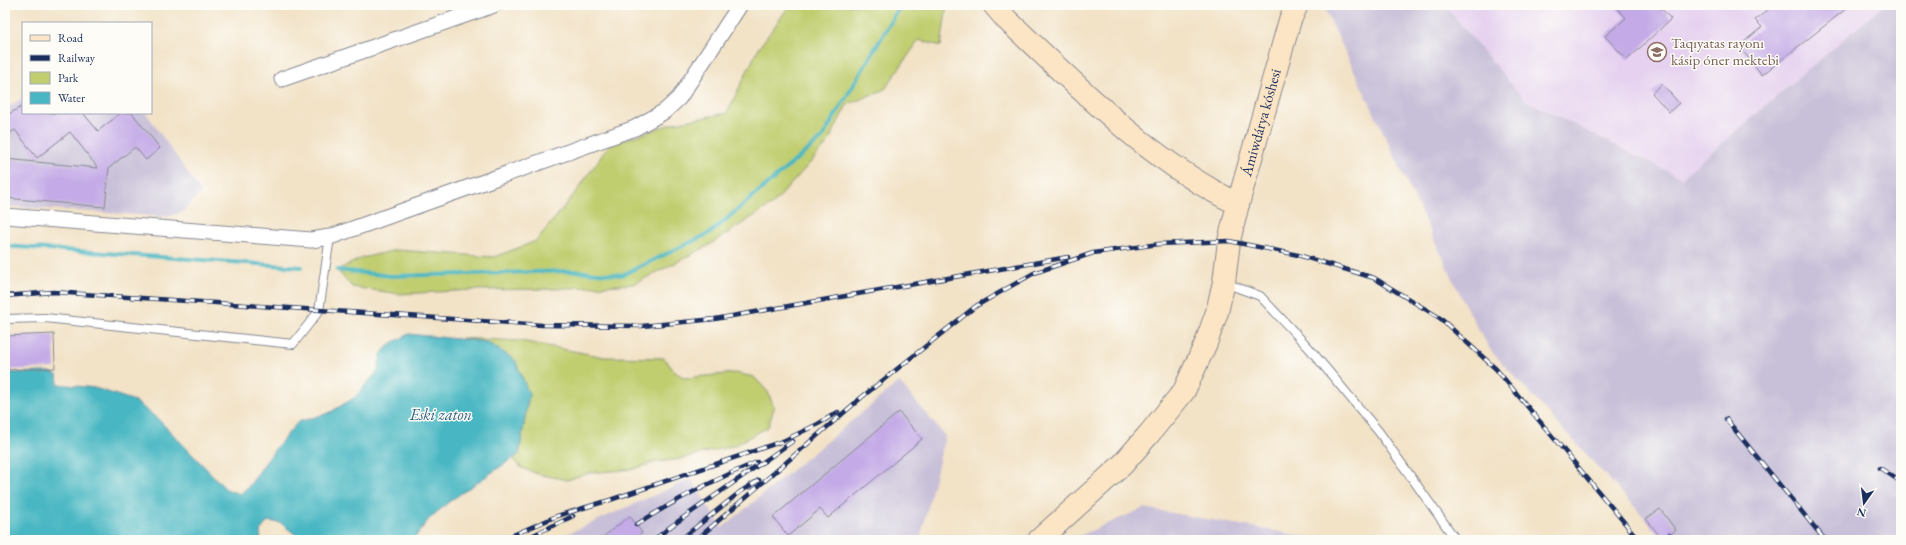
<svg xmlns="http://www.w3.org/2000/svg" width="1906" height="545" font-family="'EB Garamond',serif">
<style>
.built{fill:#e6d2f0}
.industrial{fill:#c8bfd8}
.green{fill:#c1ce70;stroke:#6e7e67}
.water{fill:#49b7c3;stroke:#327390}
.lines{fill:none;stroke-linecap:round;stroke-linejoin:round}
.stream{stroke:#49b7c3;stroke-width:4}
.building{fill:#c4abe7}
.lane-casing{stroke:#868892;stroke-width:10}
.street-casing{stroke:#868892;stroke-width:17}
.secondary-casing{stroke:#868892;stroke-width:24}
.lane{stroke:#fff;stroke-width:8}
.street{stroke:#fff;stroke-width:15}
.secondary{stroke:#fce5c4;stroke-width:22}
.rail-casing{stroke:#1b2f5e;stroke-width:4.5}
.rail{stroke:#fdfcf7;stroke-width:3;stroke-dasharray:9;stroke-linecap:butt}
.labels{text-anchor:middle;stroke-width:3;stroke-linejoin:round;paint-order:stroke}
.education-label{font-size:15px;fill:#785e54;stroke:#fdfcf7;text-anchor:start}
.street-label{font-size:15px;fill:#1b2f5e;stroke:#fdfcf7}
.water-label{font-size:16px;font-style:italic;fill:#2b5f81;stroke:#fdfcf7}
</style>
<rect width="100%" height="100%" fill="#fdfcf7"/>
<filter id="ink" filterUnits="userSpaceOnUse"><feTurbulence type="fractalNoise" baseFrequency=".025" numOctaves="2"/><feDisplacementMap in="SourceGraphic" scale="8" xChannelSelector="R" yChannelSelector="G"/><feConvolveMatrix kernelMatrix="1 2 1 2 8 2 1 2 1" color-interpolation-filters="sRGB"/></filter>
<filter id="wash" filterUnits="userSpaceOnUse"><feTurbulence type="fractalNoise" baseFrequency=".012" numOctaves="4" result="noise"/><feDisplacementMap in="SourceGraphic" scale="16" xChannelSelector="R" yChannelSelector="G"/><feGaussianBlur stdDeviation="0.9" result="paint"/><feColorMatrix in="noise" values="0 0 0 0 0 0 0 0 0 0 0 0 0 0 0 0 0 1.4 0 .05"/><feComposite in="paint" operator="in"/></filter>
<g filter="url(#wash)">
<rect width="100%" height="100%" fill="#f2e2c6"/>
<path class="built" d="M1444,5H1884L1681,178L1525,100Z"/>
<path class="industrial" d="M1323,5H1444L1525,100L1681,178L1884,5H1901V540H1662L1643,516L1491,351L1465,305Z
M23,98V113H146L201,192L184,211L168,217L5,206V109Z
M899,382L945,436L920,540H553L691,479L722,528Z
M1144,508L1325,540H1070Z"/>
<path class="green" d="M790,5H947L941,46L919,40L885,89L847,105L827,144L774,203L706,247L634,284L554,289L473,290L400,294L352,287L337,270L362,258L396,250L494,257L536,241L579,188L609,145L674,123L727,113L758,49Z
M461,338L521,341L604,357L664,358L675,372L685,378L736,373L754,377L768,392L774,408L768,427L733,446L675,460L656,462L634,469L589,473L567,480L538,474L522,468L513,460L519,454L529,394L515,360L487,342Z"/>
<path class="water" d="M409,334L487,342L515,360L529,394L519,454L450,501L429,519L413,540H302L281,523L268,521L260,531L261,540H5V373L50,372L57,375L58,384L95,388L135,401L159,420L226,489L240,494L249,486L275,449L298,422L329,413L354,398L378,371L381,354L390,344Z"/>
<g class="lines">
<path class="stream" d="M5,246L301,267
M337,270L392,276L573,271L622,275L710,233L822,138L899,8L903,5"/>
</g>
<g id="blocks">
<path class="building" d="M1614,5H1658L1671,19L1627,60L1605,36L1626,18Z
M1774,5H1851L1762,75L1739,46L1762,27L1755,20Z
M1662,84L1679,103L1669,112L1652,93Z
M23,106V113H83L98,131L121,113H132L160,148L146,160L135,147L109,168L105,207L5,198V159L98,168L70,132L37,158L15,130L5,136V116Z
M54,334L55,368L5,370V336Z
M899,412L922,439L828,518L820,509L788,536L773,517Z
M1660,509L1676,530L1663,540L1646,519Z
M630,516L642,533L633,540H599Z"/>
</g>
</g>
<g filter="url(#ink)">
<use href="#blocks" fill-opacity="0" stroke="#868892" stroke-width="1"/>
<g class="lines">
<defs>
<path id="lane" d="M1225,283L1260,296L1309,348L1379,432L1456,540
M5,319L45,318L293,344L319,311L330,237"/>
<path id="street" d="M282,79L494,5
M5,216L311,240L330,237L635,128L665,111L679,98L740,5"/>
<g id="secondary">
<path d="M994,5L1007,20C1079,87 1149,161 1238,204"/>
<path id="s1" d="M1039,540L1122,465L1149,434L1184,391L1206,343L1217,312L1224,282L1229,241L1238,204L1290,20L1297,5"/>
</g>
</defs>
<use href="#lane" class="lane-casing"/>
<use href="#street" class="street-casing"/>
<use href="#secondary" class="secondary-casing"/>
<use href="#lane" class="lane"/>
<use href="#street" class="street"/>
<use href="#secondary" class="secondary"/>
<defs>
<path id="rail" d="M5,296L53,292L542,325L642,326L715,319L1068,257
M1726,419L1825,540
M1880,468L1901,482
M636,525C675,500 715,479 757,462
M1669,535L1674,540
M502,540L557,516L610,500L783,441L818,424L838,412
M523,540L573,516
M654,540L670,527L793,441
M680,540L740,492L759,480
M696,540L862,397L976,306L1034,273L1093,253L1159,244L1229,241L1298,255L1374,278L1440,318L1496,369L1639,540"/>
</defs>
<use href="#rail" class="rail-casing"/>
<use href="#rail" class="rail"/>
</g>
</g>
<defs>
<symbol id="school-ring" viewBox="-11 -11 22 22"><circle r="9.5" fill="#fdfcf7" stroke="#8d6e63" stroke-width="1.5"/><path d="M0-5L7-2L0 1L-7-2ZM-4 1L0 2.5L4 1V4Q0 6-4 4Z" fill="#8d6e63"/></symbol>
</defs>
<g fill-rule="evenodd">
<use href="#school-ring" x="1646" y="41" width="22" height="22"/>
</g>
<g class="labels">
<g class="education-label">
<text x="1671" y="48">Taqıyatas rayonı<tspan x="1671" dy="17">kásip óner mektebi</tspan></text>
</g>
<g class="street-label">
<text dy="5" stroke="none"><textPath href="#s1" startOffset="489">Ámiwdárya kóshesi</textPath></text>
</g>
<g class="water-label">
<text x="441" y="420">Eski zaton</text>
</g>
</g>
<rect width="1906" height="545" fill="none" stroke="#fdfcf7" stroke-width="20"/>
<rect x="22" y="22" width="130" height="92" fill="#fdfcf7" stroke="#a3aaba"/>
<rect x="30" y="35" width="20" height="6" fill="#fce5c4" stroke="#a3aaba"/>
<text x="58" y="42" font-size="12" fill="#1b2f5e">Road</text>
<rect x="30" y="55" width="20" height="6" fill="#1b2f5e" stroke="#a3aaba"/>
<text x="58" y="62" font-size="12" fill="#1b2f5e">Railway</text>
<rect x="30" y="72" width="20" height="12" fill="#c1ce70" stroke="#a3aaba"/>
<text x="58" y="82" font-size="12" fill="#1b2f5e">Park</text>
<rect x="30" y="92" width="20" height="12" fill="#49b7c3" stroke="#a3aaba"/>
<text x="58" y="102" font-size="12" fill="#1b2f5e">Water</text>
<g transform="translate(1864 503) rotate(194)" stroke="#fdfcf7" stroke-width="3" paint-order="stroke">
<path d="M0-3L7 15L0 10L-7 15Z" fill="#1b2f5e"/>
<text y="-6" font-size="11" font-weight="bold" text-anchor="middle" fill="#1b2f5e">N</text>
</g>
</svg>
